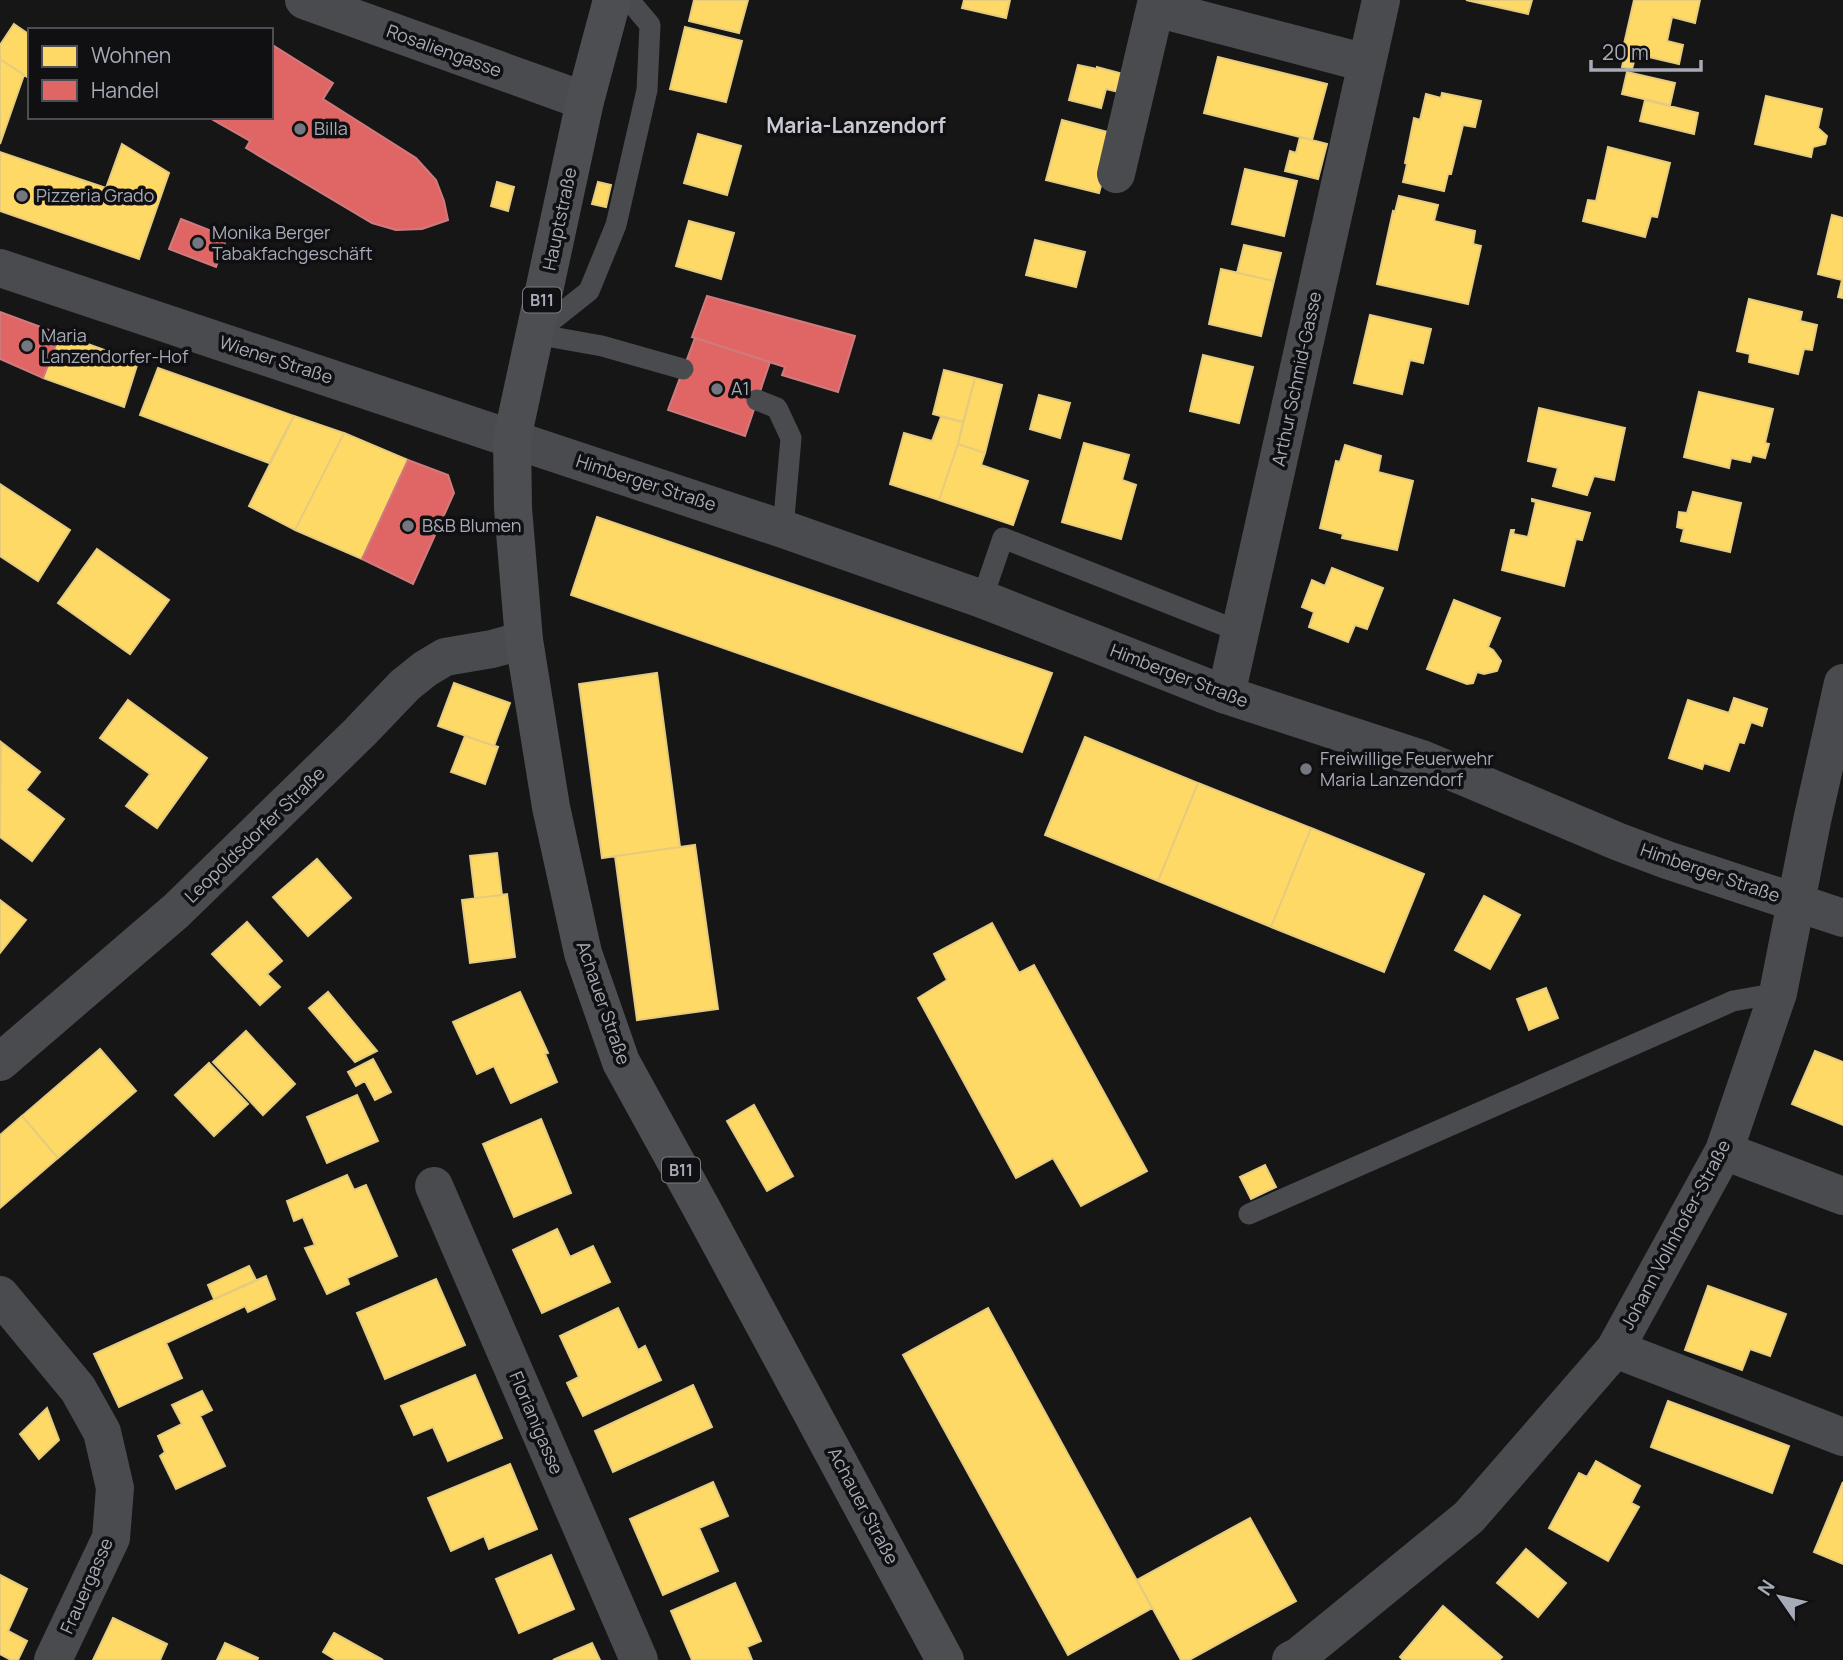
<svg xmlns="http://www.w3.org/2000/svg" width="1843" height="1660" font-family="Manrope,sans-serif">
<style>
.homes{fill:#ffd966;stroke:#e5cb7e;stroke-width:2}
.shops{fill:#e06666;stroke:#cf7b7e;stroke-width:2}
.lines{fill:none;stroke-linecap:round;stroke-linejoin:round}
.service{stroke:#4a4b4f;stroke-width:21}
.minor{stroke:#4a4b4f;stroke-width:38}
.tertiary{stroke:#4a4b4f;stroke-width:38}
.primary{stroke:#4c4e51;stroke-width:38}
.poi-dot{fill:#74777f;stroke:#101012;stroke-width:2.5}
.labels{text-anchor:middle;stroke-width:7;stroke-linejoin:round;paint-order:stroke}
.shield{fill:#101012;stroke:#7a7c86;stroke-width:2}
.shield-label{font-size:16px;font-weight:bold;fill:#a7abb7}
.street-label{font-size:18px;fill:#a7abb7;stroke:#101012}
.poi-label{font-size:18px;fill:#a7abb7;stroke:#101012;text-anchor:start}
.quarter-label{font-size:21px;font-weight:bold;fill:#c8cad3;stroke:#101012}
</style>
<rect width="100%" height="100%" fill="#161616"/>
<path class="homes" d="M694,0H748L739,33L689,21Z
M964,0H1010L1006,18L962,8Z
M1466,0H1532L1528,14Z
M1634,0H1700L1695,23L1672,17L1667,41L1683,45L1679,64L1636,54L1632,69L1622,67L1627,44H1624Z
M14,24L30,35V79L0,59V45Z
M685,27L742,41L726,102L670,89Z
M1218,57L1327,84L1312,140L1204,113Z
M0,59L24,75L0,144Z
M1078,65L1097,69V67L1123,74L1119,92L1106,89L1101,108L1069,100Z
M1627,72L1675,83L1670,105L1622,94Z
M1442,93L1481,101L1475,127L1463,125L1451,174H1448L1444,191L1403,182L1407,164L1405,163L1414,118L1420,120L1426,94L1441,98Z
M1766,96L1822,109L1818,128L1827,136L1825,144L1813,147L1811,157L1755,144Z
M1645,100L1698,113L1694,134L1640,121Z
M1062,120L1115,134L1099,193L1046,180Z
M698,134L741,146L727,195L684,183Z
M1300,137L1327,144L1318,179L1285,171L1290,151L1296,153Z
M122,144L169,173L139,259L0,211V152L106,188Z
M1608,147L1670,163L1657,217L1651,216L1645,237L1583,221L1588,200L1596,201Z
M1245,169L1297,181L1284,236L1232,224Z
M497,182L514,187L508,211L491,206Z
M598,182L611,185L606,207L592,204Z
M1399,196L1438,205L1434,221L1475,231L1473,244L1481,246L1468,304L1377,284L1393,211L1395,212Z
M1832,215L1843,218V298L1838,297L1842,280L1818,274Z
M689,221L734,233L721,279L676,266Z
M1035,240L1085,252L1076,287L1026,275Z
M1244,245L1281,253L1274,281L1237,273Z
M1221,269L1274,281L1261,336L1209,324Z
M1749,299L1802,312L1800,321L1817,325L1812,350L1804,349L1798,374L1749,362L1750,354L1737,351Z
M1370,315L1431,329L1423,363L1410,360L1402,394L1354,383Z
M60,334L138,362L124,407L43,378Z
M1203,355L1253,367L1239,423L1190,411Z
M158,368L294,416L269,463L140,415Z
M944,370L975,378L963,422L933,414Z
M975,378L1002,385L985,453L958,444Z
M1699,392L1773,409L1765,443L1769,444L1765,458L1752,455L1750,462L1731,458L1729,468L1684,457Z
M1039,395L1070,403L1060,438L1030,429Z
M1539,408L1625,428L1614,480L1594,476L1587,495L1553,486L1558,468L1528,461Z
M294,416L344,433L295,530L249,506Z
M941,417L963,422L958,444L939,500L890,484L904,433L932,441Z
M344,433L408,460L362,559L295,530Z
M1084,443L1129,455L1122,480L1136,485L1121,539L1062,522Z
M958,444L985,453L981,465L1028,481L1013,525L939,500Z
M1345,445L1381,456L1378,472L1413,481L1397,550L1342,538L1343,534L1320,528L1336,461L1340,462Z
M0,484L70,530L38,581L0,556Z
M1693,492L1741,503L1730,552L1681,541L1684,529L1677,527L1679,512L1687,513Z
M1532,499L1590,513L1582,540L1576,539L1564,586L1502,570L1511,530H1514L1513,534L1528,537L1536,502L1532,501Z
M597,517L1052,673L1022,752L571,595Z
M97,549L169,600L130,654L58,603Z
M1332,568L1383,588L1367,629L1355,625L1348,642L1309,627L1314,612L1302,607L1312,580L1325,586Z
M1454,600L1500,618L1488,647L1493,650L1501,661L1497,671L1484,674L1477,672L1473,683L1467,684L1427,669Z
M657,673L680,847L602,858L579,684Z
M454,683L510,703L494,746L438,726Z
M1734,698L1767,709L1762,726L1751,722L1744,743L1739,742L1729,771L1704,763L1702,769L1669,758L1688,700L1729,713Z
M128,700L207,758L157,828L126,806L150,774L100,738Z
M465,736L498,747L485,784L451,772Z
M1085,737L1198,783L1158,881L1045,835Z
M1,742L40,772L26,790L64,819L32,861L0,837Z
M1198,783L1311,828L1271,927L1158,881Z
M1311,828L1424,874L1384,972L1271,927Z
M695,845L718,1009L637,1020L615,856Z
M497,853L502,895L475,898L470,856Z
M317,859L351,898L308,936L273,897Z
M507,894L515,957L470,963L462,900Z
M1484,896L1520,915L1490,969L1455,950Z
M0,900L26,920L0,953Z
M247,922L282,961L267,974L280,987L260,1005L212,954Z
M992,923L1019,973L1034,965L1147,1171L1081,1206L1053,1158L1016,1178L918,998L947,980L934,954Z
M1546,988L1558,1018L1529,1030L1517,999Z
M328,992L377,1051L355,1062L309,1008Z
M520,992L548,1053L545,1054L557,1082L511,1103L494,1066L477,1074L453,1022Z
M246,1031L295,1084L263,1115L213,1062Z
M100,1049L136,1091L58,1158L22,1116Z
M1815,1051L1843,1062V1125L1792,1104Z
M373,1059L391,1092L375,1100L365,1081L356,1086L348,1072Z
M209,1063L248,1104L214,1136L175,1095Z
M357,1095L378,1141L327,1163L307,1117Z
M754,1105L793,1176L767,1191L727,1121Z
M22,1116L58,1158L0,1208V1135Z
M541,1119L571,1193L514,1217L483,1144Z
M1265,1165L1276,1187L1251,1199L1240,1177Z
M347,1175L354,1190L366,1185L397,1256L347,1278L349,1284L327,1294L305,1248L315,1245L303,1217L294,1221L287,1201Z
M557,1229L570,1257L593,1246L610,1282L542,1313L513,1250Z
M249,1266L256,1280L214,1299L208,1285Z
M266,1276L275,1299L248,1312L245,1306L166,1343L182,1378L119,1407L94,1354Z
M436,1279L465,1345L385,1379L357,1313Z
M1708,1286L1786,1314L1770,1356L1750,1349L1742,1370L1685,1350Z
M618,1308L638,1350L645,1346L661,1380L583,1416L567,1383L579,1377L560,1336Z
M988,1308L1152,1608L1068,1655L903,1355Z
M475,1375L502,1438L448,1461L433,1427L414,1435L401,1406Z
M693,1385L712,1427L613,1472L595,1431Z
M202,1391L212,1410L200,1416L225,1466L176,1489L160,1456L165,1452L158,1436L182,1424L172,1405Z
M1668,1401L1789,1446L1772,1493L1651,1447Z
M47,1408L59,1440L39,1459L20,1434Z
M1596,1461L1640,1486L1631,1503L1639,1507L1608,1561L1549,1528L1579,1473L1587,1477Z
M510,1464L537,1529L489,1549L484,1536L451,1551L428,1498Z
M713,1482L728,1516L699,1528L718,1571L663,1595L630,1519Z
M1843,1482V1564L1814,1552Z
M1250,1518L1296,1601L1189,1660H1181L1137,1580Z
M1526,1549L1566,1583L1538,1617L1497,1583Z
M551,1555L574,1609L519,1633L496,1579Z
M0,1575L27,1589L8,1631L27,1641L18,1660H11L0,1654Z
M735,1583L761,1641L747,1647L752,1660H692L671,1611Z
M1443,1606L1502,1657L1499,1660H1403L1400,1657Z
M113,1618L167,1644L160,1660H93Z
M334,1633L383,1660H336L323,1652Z
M225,1643L258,1658L257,1660H217Z
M592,1643L600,1660H553Z"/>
<path class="shops" d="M271,44L333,83L323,99L416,158L436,180L444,201L448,220L422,229L396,230L372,223L246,148L250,141L208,117H271Z
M181,219L227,237L216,267L169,249Z
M707,296L855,336L838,392L782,375L785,367L692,337Z
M0,312L60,334L43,378L0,359Z
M695,338L770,362L745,436L668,410Z
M408,460L448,475L454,493L413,584L362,559Z"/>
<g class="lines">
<path class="service" d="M536,333L589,291L616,225L647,90L650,25L629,0
M535,334L602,346L683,369
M757,400L777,408L791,438L783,529
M982,599L1003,538L1241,632
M1249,1214L1733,1001L1778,993"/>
<path class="minor" d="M304,0L585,101
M1156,8L1366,63
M1116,174L1157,0
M0,268L512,439
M1226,695L1381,0
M0,1062L176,911L360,732L405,685L425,669L445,657L492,649L524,640
M1724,1151L1843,1196
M434,1186L639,1660
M0,1295L78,1389L102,1432L115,1488L111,1538L53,1660
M1615,1349L1843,1437
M1291,1660L1299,1656L1469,1517L1615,1349L1724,1151L1778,993L1812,821L1843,683"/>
<path class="tertiary" d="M512,439L783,529L982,599L1226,695L1422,759L1619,842L1667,860L1843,918"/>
<path class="primary" d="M612,0L585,101L512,439L513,508L524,640L551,807L583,953L621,1062L703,1211L945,1660"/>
</g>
<g class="poi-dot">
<circle cx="300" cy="129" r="7"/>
<circle cx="22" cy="196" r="7"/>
<circle cx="198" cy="243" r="7"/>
<circle cx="27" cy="346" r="7"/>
<circle cx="717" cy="389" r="7"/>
<circle cx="408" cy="526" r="7"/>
<circle cx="1306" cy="769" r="7"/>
</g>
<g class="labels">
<g class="shield">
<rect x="523" y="287.5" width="38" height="25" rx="5"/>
<rect x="662" y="1157.5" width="38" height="25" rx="5"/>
</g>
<g class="shield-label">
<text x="542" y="306">B11</text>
<text x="681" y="1176">B11</text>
</g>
<g class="street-label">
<text transform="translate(444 51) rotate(20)" y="6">Rosaliengasse</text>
<text transform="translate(560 219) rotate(-78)" y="6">Hauptstraße</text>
<text transform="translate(276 360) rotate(18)" y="6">Wiener Straße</text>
<text transform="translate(1297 379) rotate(-78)" y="6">Arthur Schmid-Gasse</text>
<text transform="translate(646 483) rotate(18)" y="6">Himberger Straße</text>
<text transform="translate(1179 676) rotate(21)" y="6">Himberger Straße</text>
<text transform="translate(255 835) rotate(-44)" y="6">Leopoldsdorfer Straße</text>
<text transform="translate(1710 873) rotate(19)" y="6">Himberger Straße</text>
<text transform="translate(603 1003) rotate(71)" y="6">Achauer Straße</text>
<text transform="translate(1676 1235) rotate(-62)" y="6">Johann Vollnhofer-Straße</text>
<text transform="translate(536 1423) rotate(67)" y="6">Florianigasse</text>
<text transform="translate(863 1506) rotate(62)" y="6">Achauer Straße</text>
<text transform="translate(87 1586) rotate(-66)" y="6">Frauergasse</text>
</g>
<g class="poi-label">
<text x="314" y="135">Billa</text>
<text x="36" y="202">Pizzeria Grado</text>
<text x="212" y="239">Monika Berger<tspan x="212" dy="21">Tabakfachgeschäft</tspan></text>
<text x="41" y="342">Maria<tspan x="41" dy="21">Lanzendorfer-Hof</tspan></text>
<text x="731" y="395">A1</text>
<text x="422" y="532">B&amp;B Blumen</text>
<text x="1320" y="765">Freiwillige Feuerwehr<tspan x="1320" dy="21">Maria Lanzendorf</tspan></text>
</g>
<g class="quarter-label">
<text x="856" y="133">Maria-Lanzendorf</text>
</g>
</g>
<rect x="28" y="28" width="245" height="91" fill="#101012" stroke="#4c4e54" stroke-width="2"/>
<rect x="42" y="46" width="35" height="21" fill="#ffd966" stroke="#4c4e54" stroke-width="2"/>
<text x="91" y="63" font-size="21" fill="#a7abb7">Wohnen</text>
<rect x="42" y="80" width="35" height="21" fill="#e06666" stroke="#4c4e54" stroke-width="2"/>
<text x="91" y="98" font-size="21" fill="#a7abb7">Handel</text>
<g transform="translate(1780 1597) rotate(304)" stroke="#101012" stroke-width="5" paint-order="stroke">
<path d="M0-5L12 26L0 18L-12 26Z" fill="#a7abb7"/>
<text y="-10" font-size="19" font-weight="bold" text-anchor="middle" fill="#a7abb7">N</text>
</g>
<path d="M1591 60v10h110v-10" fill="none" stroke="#a7abb7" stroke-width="3.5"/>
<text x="1602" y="60" font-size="21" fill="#a7abb7" stroke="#101012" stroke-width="5" paint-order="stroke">20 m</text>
</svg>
